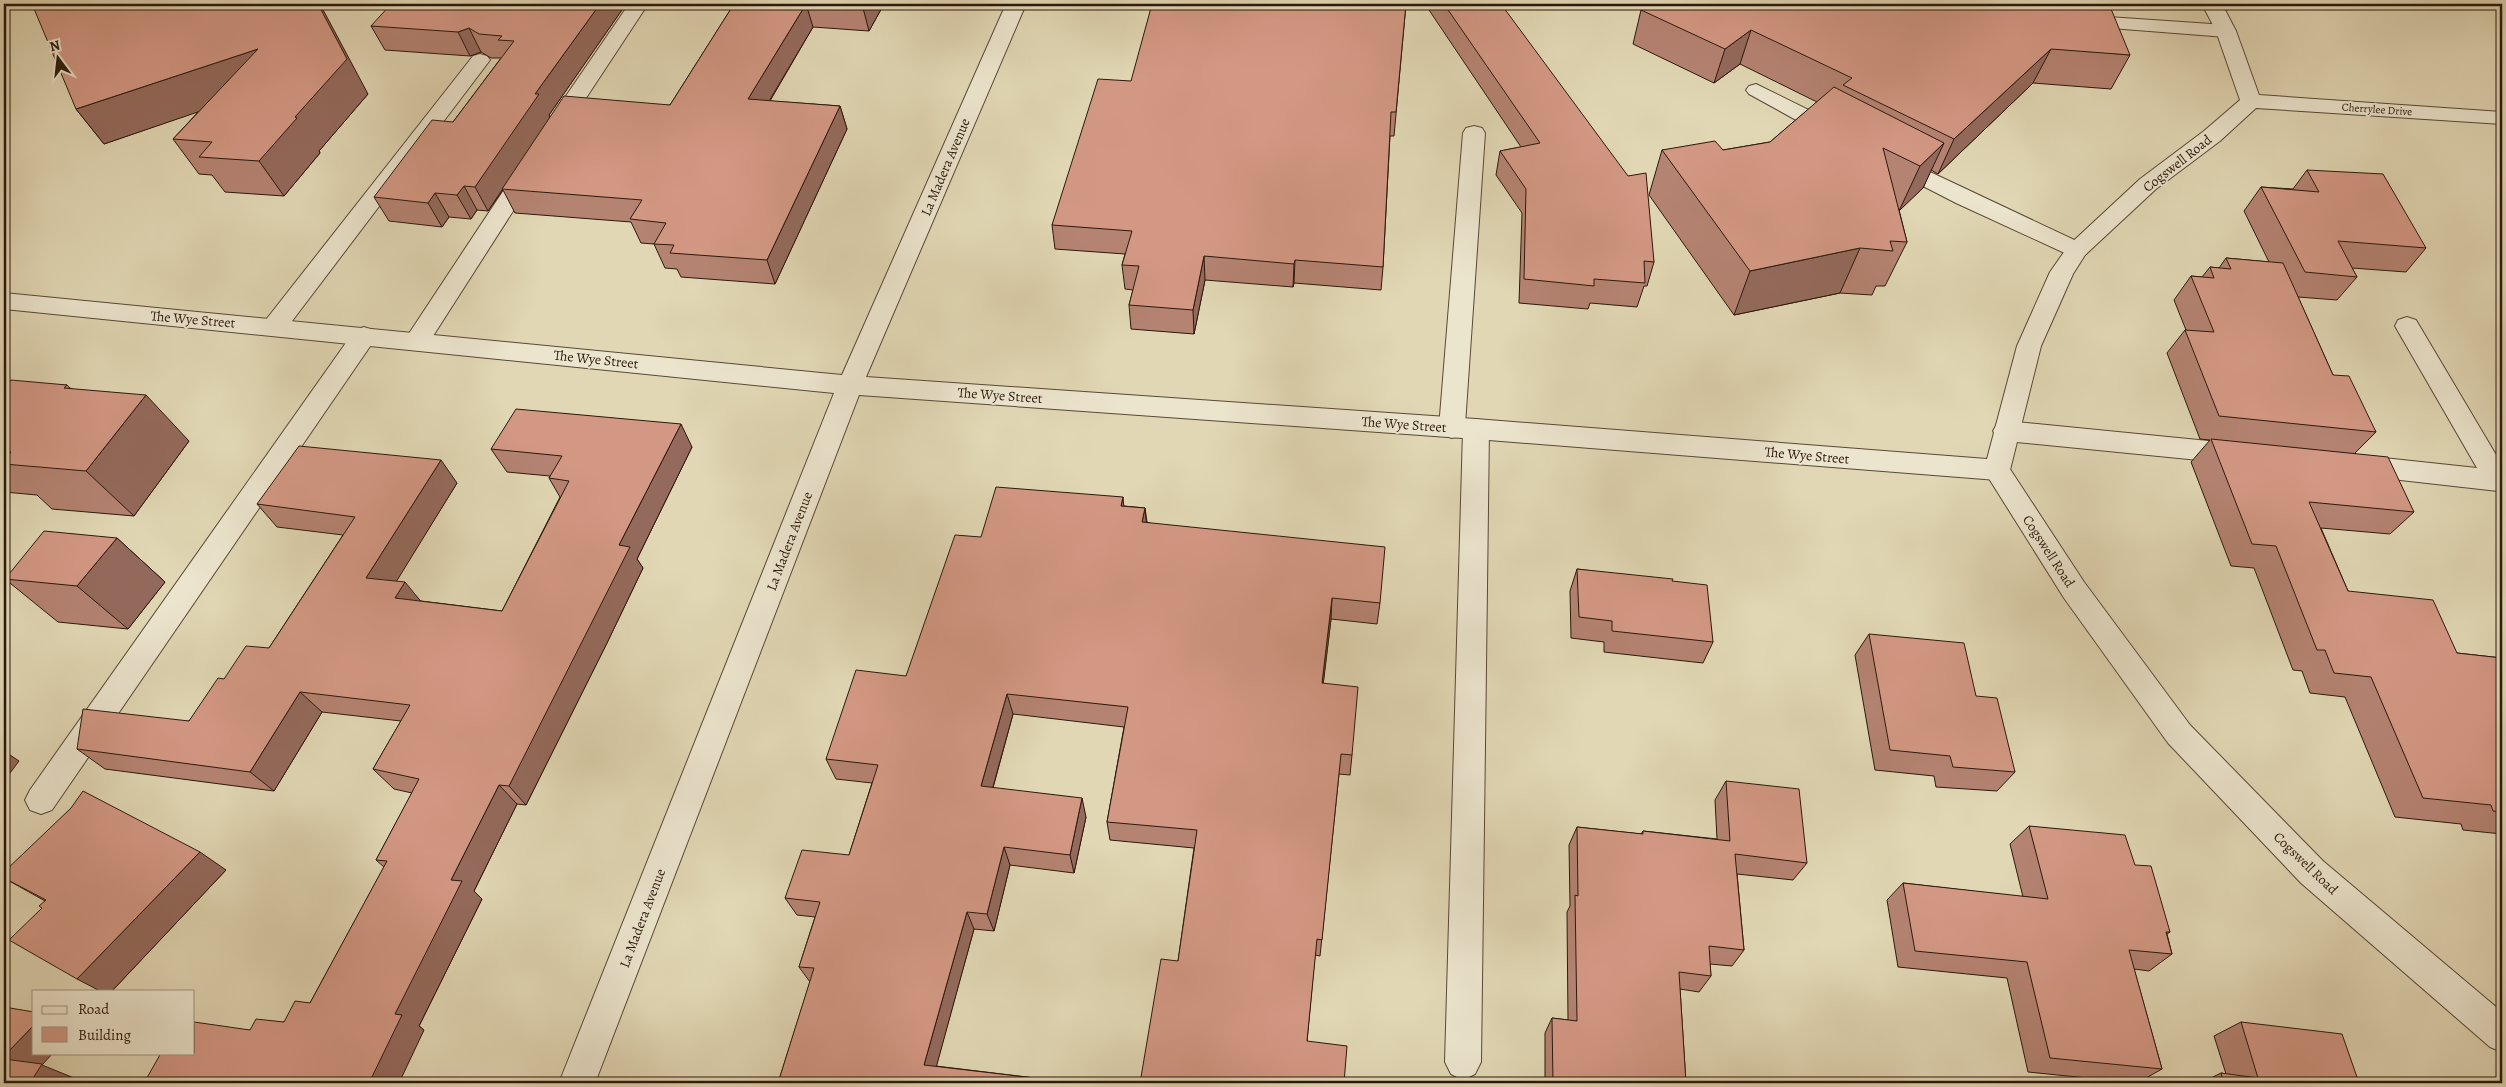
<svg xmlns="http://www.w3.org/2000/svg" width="2506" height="1087" font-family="Alegreya,serif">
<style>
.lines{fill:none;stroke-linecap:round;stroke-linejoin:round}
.service-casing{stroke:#584836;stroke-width:2}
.minor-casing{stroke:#584836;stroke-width:2}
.tertiary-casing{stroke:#584836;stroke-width:2}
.service{fill:#ece5ce;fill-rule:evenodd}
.minor{fill:#ece5ce;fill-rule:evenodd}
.tertiary{fill:#ece5ce;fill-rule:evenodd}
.wall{fill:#b58372;stroke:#2b180c}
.shaded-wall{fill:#946a5c;stroke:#2b180c}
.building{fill:#d39884;stroke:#2b180c}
.labels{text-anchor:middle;stroke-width:4;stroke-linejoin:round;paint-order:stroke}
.far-street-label{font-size:11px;fill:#2b180c;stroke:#ece5ce}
.street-label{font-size:14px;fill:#2b180c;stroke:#ece5ce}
</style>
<rect width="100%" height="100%" fill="#e1d7b4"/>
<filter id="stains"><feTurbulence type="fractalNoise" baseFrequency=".004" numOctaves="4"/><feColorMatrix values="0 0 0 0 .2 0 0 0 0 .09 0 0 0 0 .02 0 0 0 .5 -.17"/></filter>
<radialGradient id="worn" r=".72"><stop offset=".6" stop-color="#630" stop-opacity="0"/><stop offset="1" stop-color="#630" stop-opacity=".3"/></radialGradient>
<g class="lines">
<defs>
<path id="service" d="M629,4H643L646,7L563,133L555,135L547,133L544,128Z
M2079,15L2226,25L2233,27L2236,31L2233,35L2226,37L2072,25L2069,21L2072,17Z
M480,54L487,56L490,60L487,64L283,333L274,336L265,333L262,327L265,321L473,56Z
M1756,84L1843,127L1846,132L1843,137L1835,139L1827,137L1749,94L1746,90L1749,86Z
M1474,126L1482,128L1485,133L1465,425L1467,422L1476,419L1485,422L1489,429L1481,1062L1475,1074L1463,1080L1451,1074L1445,1062L1463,431L1461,435L1452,438L1443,435L1439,428L1463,133L1466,128Z
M1894,155L2085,245L2089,250L2085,255L2077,258L2069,255L1956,203L1886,167L1883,162L1886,157Z
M529,162L537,164L540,169L426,347L417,350L408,347L405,341L408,335L521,164Z
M2407,317L2416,320L2502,465V490L2498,491L2356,475L2347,472L2343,465L2347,458L2356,455L2477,468L2395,326L2398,320Z
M364,327L373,330L376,336L373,342L52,810L41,814L30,810L25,800L30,790L355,330Z
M2006,421L2239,444L2248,447L2252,454L2248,461L2239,464L2006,441L1997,438L1993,431L1997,424Z"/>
<path id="minor" d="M1006,4H1026L866,377L1476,419L1987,459L2017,346L2050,272L2069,245L2140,179L2204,131L2240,100L2216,31L2202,4H2222L2236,31L2259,95L2502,112V124L2256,108L2220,141L2156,189L2085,255L2073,274L2041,346L2010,470L2006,477L1997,480L1476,439L859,395L595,1083H559L834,393L4,309V293L842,375Z"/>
<path id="tertiary" d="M1997,460L2006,463L2084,582L2190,725L2323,861L2502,1012V1052L2490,1047L2301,883L2168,743L2064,598L1988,477L1984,470L1988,463Z"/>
</defs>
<use href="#service" class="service-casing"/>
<use href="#minor" class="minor-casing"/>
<use href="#tertiary" class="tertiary-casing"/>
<use href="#service" class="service"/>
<use href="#minor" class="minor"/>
<use href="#tertiary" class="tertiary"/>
</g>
<path class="wall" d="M626,4L549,115L550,117L670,105L734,4H884L869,31L813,27L770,101L840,106L847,129L775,284L681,277L677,269L665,268L654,244L641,243L631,222L515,213L503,190L488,211L477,210L471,219L449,217L442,227L389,221L374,197L453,122L501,58H491L481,52L470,56L385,50L371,26Z
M1406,4L1394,136H1390L1383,267L1381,290L1294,283L1293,287L1205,280L1194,334L1131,329L1129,305L1133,290L1125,289L1122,265L1125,254L1055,249L1052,225L1131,81Z
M1425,4H1501L1654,262L1647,286H1644L1637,307L1590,303L1588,309L1519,303L1522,213L1496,175L1500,151L1521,147Z
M1641,10L2130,55L2111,89L2033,83L1938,174L1931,170L1923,188L1899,210L1907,242L1885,286H1876L1872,295L1840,293L1734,315L1649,195L1662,150H1723L1770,142L1817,102L1740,64L1714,83L1633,44Z
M368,94L319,151L320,153L284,196L225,192L212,175L199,174L173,139L199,111L104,144L76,109Z
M2307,170L2426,248L2406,272L2352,268L2357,277L2337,300L2298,297L2333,375L2376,432L2355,453L2414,512L2390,534L2321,528L2348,591L2457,653L2502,658V834L2463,830L2461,824L2395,817L2345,697L2310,693L2302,671L2293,670L2254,568L2231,566L2191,462L2210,440L2200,439L2167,353L2185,330H2186L2174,300L2191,276L2202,277L2210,267L2219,268L2226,258L2269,262L2244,211L2261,187L2293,189Z
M67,385L70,388L189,441L134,516L52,509L37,495L4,492V388Z
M692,447L637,559L643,568L607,643L526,805L517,804L474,891L482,899L419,1026L424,1030H250L284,1022L310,1003L384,867L376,860L412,793L394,789L373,769L401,721L322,712L274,791L105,769L77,749L189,721L224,679L269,648L343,535L277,527L257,504L457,483L396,581L421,601L502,611L560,497L549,478L550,476L507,472L491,449Z
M1124,506L1145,508L1147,522L1380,603L1377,624L1331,619L1323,683L1352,755L1350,775L1339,774L1320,956L1315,955L1307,1041L1344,1083L1178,961L1194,848L1110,840L1107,822L1124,727L1013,714L993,788L1086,817L1074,873L1010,865L994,931L974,929L936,1066L1043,1079L1045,1083H778L810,982L799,967L815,917L797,915L785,898L849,855L872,783L836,779L826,759L906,676L981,537Z
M117,538L165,582L128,629L58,622L5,579Z
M1577,569L1672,581L1713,642L1703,663L1604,652V642L1571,638L1570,591Z
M1869,634L1976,696L2015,772L1997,791L1936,787L1934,776L1875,770L1855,655Z
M1726,781L1807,863L1793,880L1737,874L1744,950L1732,966L1710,964L1711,976L1699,992L1680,989L1686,1083H1545V1033L1552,1018L1568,1020L1567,912L1570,906L1569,845L1577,827L1641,834L1643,831L1717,839L1715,800Z
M71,808L226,870L112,991H100L42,908L45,901L4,878Z
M2029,826L2135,865L2170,932L2167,934L2172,954L2149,971L2134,969L2162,1069L2137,1083L2028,1072L2007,978L1898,967L1887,900L1903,883L2023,897L2010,844Z
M2241,1022L2358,1080L2382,1083H2201L2221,1073L2226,1074L2214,1036Z"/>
<path class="shaded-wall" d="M318,4H320L368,94L319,151L320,153L284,196L259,161Z
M600,4H626L549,115L550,118L488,211L475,187L535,94Z
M806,4L813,27L756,123L748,99Z
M865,4H884L869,31L863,8Z
M469,28L481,52L470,56L458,32Z
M1751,30L1740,64L1714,83L1725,49Z
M258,49L280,84L104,144L76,109Z
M2051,49L2033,83L1938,174L1954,139Z
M840,106L847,129L775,284L767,260Z
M1944,143L1923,188L1899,211L1920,166Z
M464,186L477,210L471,219L457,195Z
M435,193L449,217L442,227L428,203Z
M1860,248L1840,293L1734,315L1750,271Z
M1204,256L1205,280L1194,334L1193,310Z
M1295,260L1294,283L1293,287L1294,264Z
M146,395L189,441L134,516L86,471Z
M681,424L692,447L637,559L643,568L607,643L526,805L509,786L619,545Z
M441,460L457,483L385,600L366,578Z
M1123,497L1125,520L1121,506Z
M1145,508L1147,531L1142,522Z
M117,538L165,582L128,629L77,586Z
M405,582L423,604L395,598Z
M1332,598L1331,619L1321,703L1322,683Z
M300,692L322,712L274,791L250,772Z
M1007,694L1013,714L988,805L981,786Z
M4,751L19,761L4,781Z
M499,785L517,804L474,891L482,899L419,1026L424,1030L399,1083H369L395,1014L451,880Z
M1082,798L1086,817L1074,873L1070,855Z
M1004,847L1010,865L994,931L987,914Z
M200,852L226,870L112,991H100L77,979Z
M967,912L974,929L933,1079L924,1065Z
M34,1025V1053H53L42,1065L74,1078L71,1083H30L4,1060V1056Z"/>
<path class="building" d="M32,4H318L347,59L295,117L297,118L259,161L199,157L212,142L173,139L258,49L76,109Z
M391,4H600L535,94H539L475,187L464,186L457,195L435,193L428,203L374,197L432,120L453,122L514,41L498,40L502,36L479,34L469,28L458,32L371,26Z
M734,4H806L748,99L840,106L767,260L670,253L674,245L654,244L666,223L630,219L642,200L502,189L564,96L670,105Z
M815,4H865L863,8Z
M1152,4H1406L1396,112H1391L1383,267L1295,260L1294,264L1204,256L1193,310L1129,305L1139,266L1122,265L1132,231L1052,225L1098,79L1131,81Z
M1444,4H1501L1628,176L1646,173L1654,262L1644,261L1645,283L1594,279V286L1524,279L1526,189L1500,151L1540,143Z
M1650,4H2109L2130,55L2051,49L1954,139L1843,85L1852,78L1751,30L1725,49L1641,10Z
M1834,87L1944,143L1920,166L1883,148L1907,242L1890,241L1893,251L1860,248L1750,271L1662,150L1715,141L1723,150L1770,142Z
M2307,170L2383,174L2426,248L2338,241L2357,277L2305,272L2261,187L2319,192Z
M2226,258L2283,263L2333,375L2349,376L2376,432L2219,416L2185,330L2214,332L2191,276L2214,278L2210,267L2231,269Z
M11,380L67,385L64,388L146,395L86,471L4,464V460L11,452H4V388Z
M516,409L681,424L619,545L630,547L592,622L509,786L499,785L451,880L462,881L395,1014L402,1015L369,1083H144L161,1053H194V1022L250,1030L256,1019L284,1022L295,1001L310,1003L387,861L376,860L419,779L373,769L410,705L300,692L250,772L77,749L83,709L189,721L218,678L224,679L246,646L269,648L355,517L257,504L299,446L441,460L366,578L405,582L395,598L502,611L569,481L549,478L562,456L491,449Z
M2211,439L2388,457L2414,512L2309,502L2348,591L2433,600L2457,653L2502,658V812L2493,811L2491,805L2423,798L2371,677L2334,673L2325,650H2317L2276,546L2252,544Z
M996,487L1123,497L1121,506L1145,508L1142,522L1385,547L1380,603L1332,598L1322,683L1358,687L1352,755L1341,754L1322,940L1317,939L1307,1041L1347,1046L1344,1083H1140L1161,959L1178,961L1197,830L1107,822L1128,707L1007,694L981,786L1082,798L1070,855L1004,847L987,914L967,912L924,1065L1043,1079L1042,1083H778L814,968L799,967L820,902L785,898L802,850L849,855L878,765L826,759L856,670L906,676L955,535L981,537Z
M44,531L117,538L77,586L5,579Z
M1577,569L1673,579L1672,581L1707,585L1713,642L1612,631V621L1579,617Z
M1869,634L1964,643L1976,696L1997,698L2015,772L1953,767L1950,756L1890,750Z
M1726,781L1799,789L1807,863L1735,854L1744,950L1709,946L1711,976L1679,972L1686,1083H1553L1552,1018L1577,1021L1575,895L1578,896L1577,827L1643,834V831L1730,841Z
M83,791L200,852L77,979L9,940L42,908L39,906L46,900L4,878V872L71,808Z
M2029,826L2125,835L2135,865L2151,866L2170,932H2166L2172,954L2129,950L2162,1069L2050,1058L2027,962L1915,951L1903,883L2048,899Z
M4,1007L34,1012V1025L4,1056Z
M2241,1022L2342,1034L2358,1080L2382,1083H2224L2221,1073L2258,1078Z
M4,1059L42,1064L30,1083H4Z
M739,1081L754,1083H739Z"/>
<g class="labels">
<g class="far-street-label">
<text transform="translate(2377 109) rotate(4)" y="4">Cherrylee Drive</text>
</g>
<g class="street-label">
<text transform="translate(2177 163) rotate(-38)" y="5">Cogswell Road</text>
<text transform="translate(945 167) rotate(-67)" y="5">La Madera Avenue</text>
<text transform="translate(193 319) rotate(5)" y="5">The Wye Street</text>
<text transform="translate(596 359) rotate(6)" y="5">The Wye Street</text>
<text transform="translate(1000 395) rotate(4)" y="5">The Wye Street</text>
<text transform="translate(1404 424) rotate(4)" y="5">The Wye Street</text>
<text transform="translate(1807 455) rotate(5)" y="5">The Wye Street</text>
<text transform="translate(789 541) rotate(-69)" y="5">La Madera Avenue</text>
<text transform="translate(2049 551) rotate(57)" y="5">Cogswell Road</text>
<text transform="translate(2306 863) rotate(44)" y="5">Cogswell Road</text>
<text transform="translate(642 918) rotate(-69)" y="5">La Madera Avenue</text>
</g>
</g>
<rect width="2506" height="1087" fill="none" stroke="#e1d7b4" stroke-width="20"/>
<rect x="5" y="5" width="2496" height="1077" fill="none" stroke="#2b180c" stroke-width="2.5"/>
<rect x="10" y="10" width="2486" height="1067" fill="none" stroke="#2b180c"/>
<rect x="32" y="990" width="162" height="65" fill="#ece5ce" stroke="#9f9380"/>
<rect x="42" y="1006" width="25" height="8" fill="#ece5ce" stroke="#9f9380"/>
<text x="78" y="1014" font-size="15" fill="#2b180c">Road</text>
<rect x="42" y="1027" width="25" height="15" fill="#d39884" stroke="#9f9380"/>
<text x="78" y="1040" font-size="15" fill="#2b180c">Building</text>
<g transform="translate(58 58) rotate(345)" stroke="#ece5ce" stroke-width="4" paint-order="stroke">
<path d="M0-4L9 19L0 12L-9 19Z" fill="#2b180c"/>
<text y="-8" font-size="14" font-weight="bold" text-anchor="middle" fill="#2b180c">N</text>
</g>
<rect width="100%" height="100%" filter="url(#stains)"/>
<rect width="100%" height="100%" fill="url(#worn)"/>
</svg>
